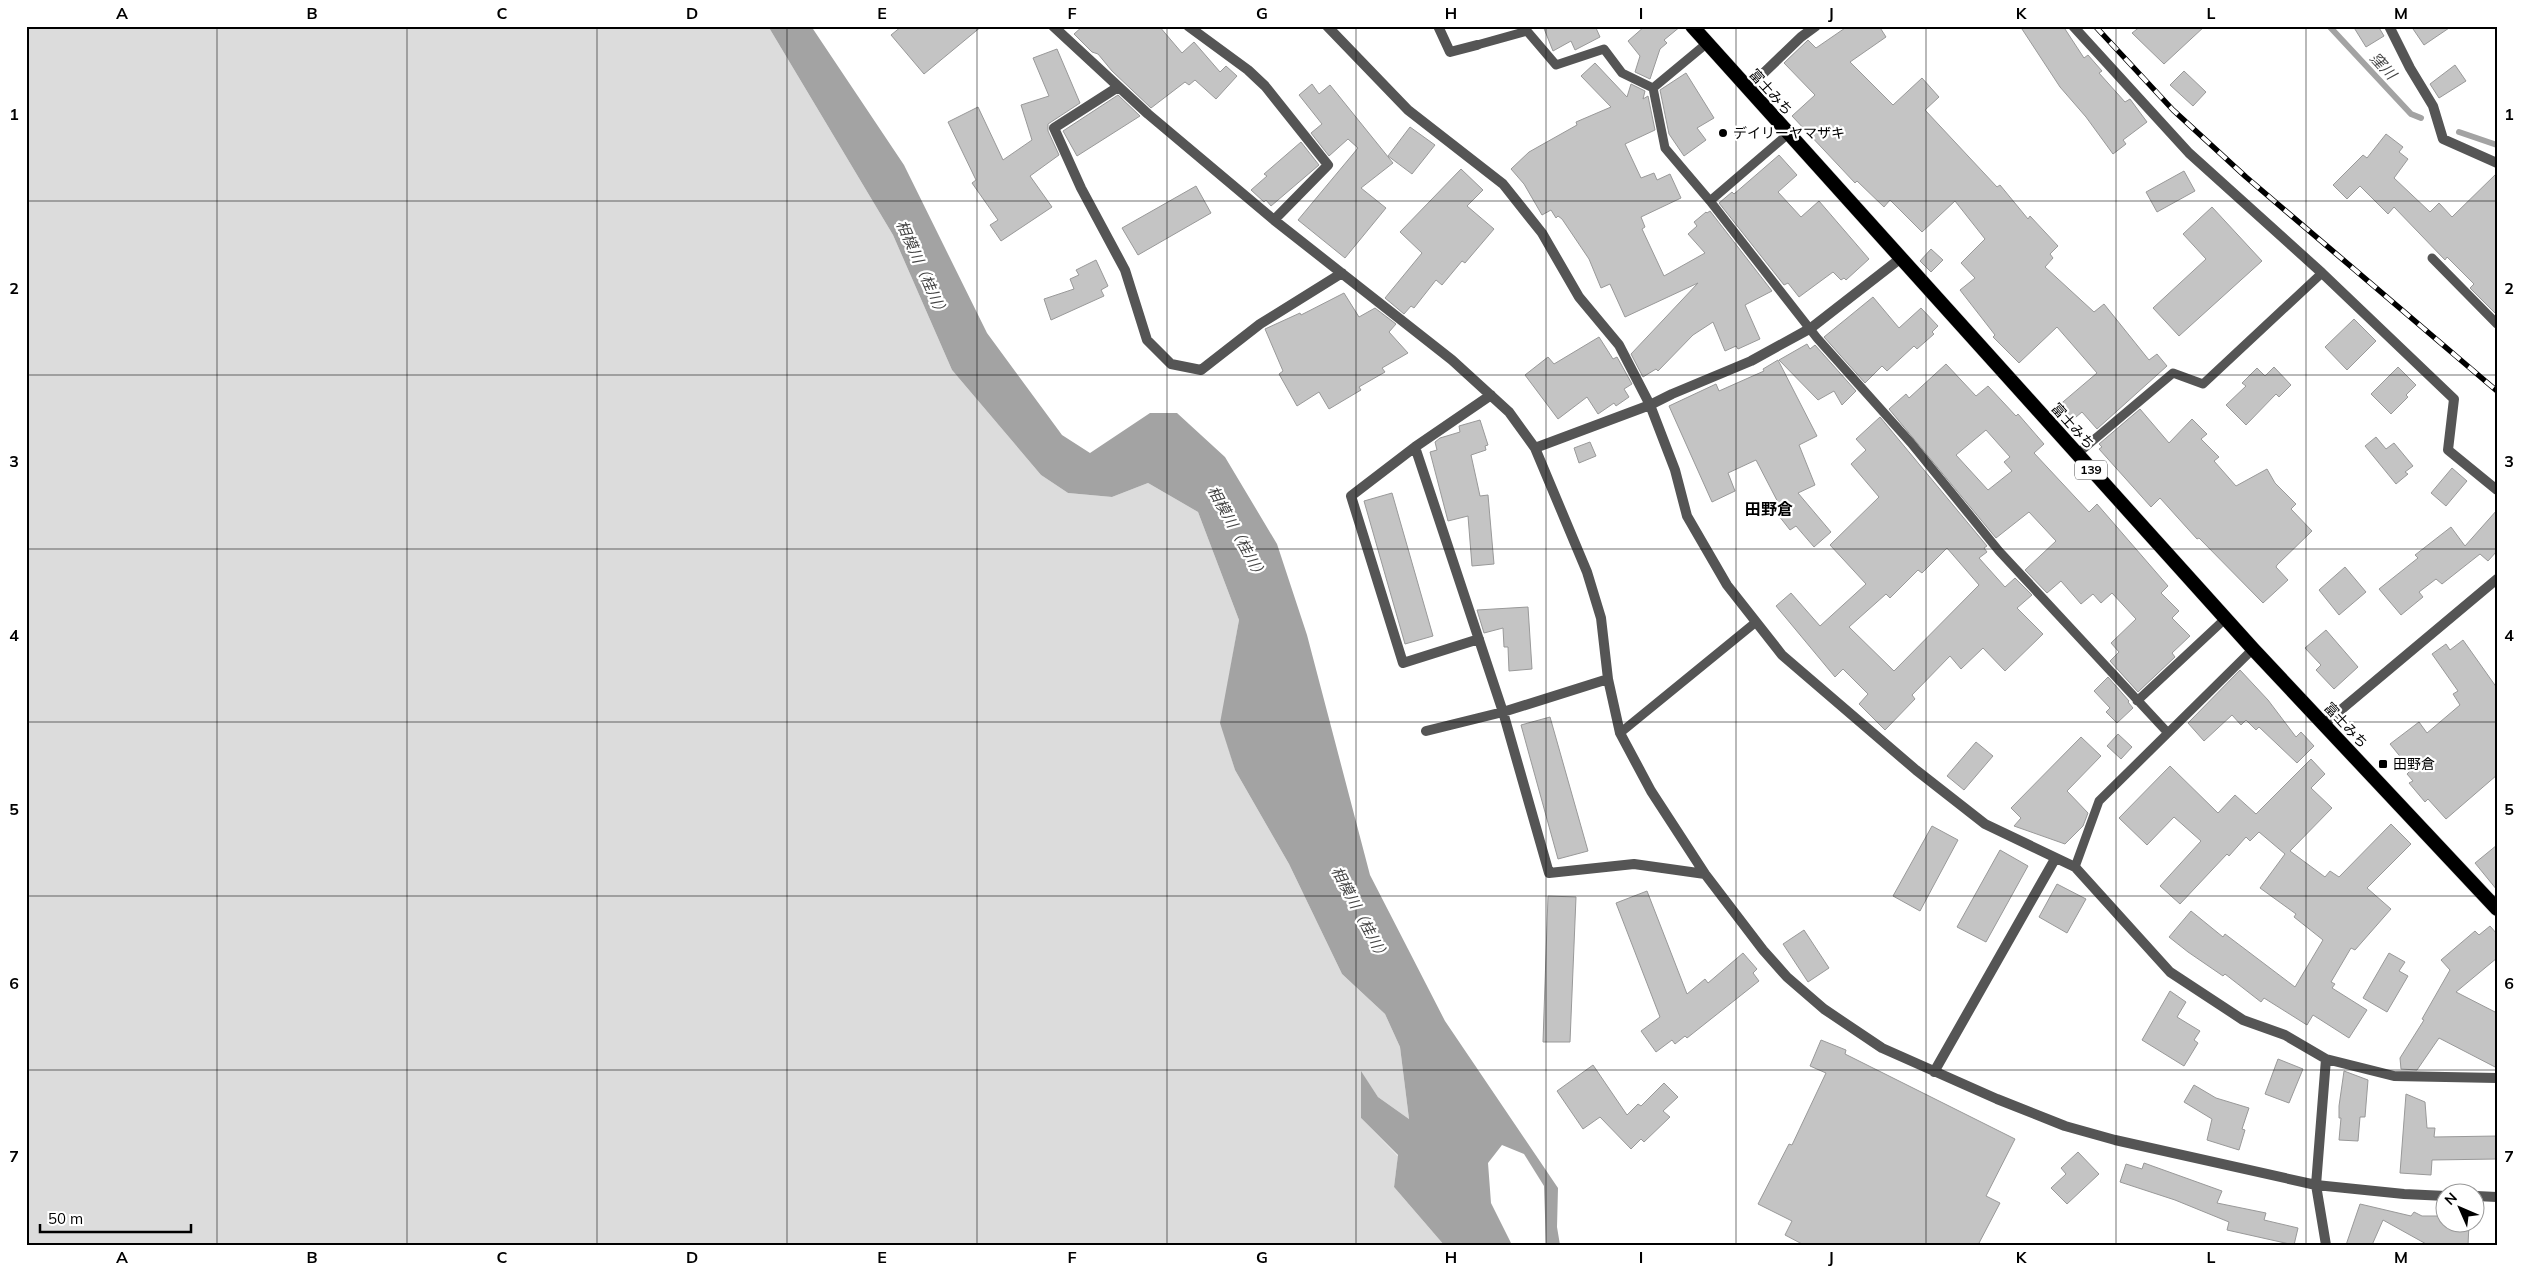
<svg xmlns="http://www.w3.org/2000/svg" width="2523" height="1271" font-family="Mulish,'Noto Sans JP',sans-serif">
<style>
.green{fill:#dcdcdc}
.water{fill:#a3a3a3}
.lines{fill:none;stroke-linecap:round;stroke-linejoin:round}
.stream{stroke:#a3a3a3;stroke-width:6}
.building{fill:#c4c4c4;stroke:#999;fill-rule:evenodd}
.trunk-casing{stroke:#dbdbdb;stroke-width:15}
.service{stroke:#555;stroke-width:9}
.minor{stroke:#555;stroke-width:10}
.trunk{stroke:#000;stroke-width:14}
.rail-casing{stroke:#000;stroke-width:5.5}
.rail{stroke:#fff;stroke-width:4;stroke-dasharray:11;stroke-linecap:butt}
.grid{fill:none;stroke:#000;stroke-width:1;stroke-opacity:0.55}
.poi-dot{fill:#000;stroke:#fff;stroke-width:2}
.labels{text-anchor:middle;stroke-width:4.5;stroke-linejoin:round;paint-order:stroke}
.shield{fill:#fff;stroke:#4c4c4c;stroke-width:1}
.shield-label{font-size:12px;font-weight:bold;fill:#000}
.street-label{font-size:14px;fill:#000;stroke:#fff}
.poi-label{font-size:14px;fill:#000;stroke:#fff;text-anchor:start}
.water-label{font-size:15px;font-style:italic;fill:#444;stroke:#fff}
.quarter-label{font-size:16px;font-weight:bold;fill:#000;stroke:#fff}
.neatline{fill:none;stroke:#000;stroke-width:2}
.grid-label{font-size:16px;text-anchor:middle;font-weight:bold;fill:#000}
</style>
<rect width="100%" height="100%" fill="#fff"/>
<path class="green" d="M26,26H768L893,235L952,370L1041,475L1068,493L1112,497L1148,483L1198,512L1239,620L1221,723L1235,770L1289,864L1342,974L1385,1014L1400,1047L1409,1119L1378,1097L1361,1072V1118L1398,1156L1394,1187L1444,1245H26Z"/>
<path class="water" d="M768,26H811L904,165L987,333L1062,435L1090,453L1150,413H1177L1225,457L1277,544L1307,635L1370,875L1445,1021L1558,1188L1557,1227L1560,1245H1546L1544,1186L1524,1154L1502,1145L1488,1163L1491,1203L1512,1245H1444L1394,1187L1398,1155L1361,1118V1071L1378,1097L1409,1119L1400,1047L1385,1014L1342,974L1289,864L1235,770L1220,723L1239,620L1198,512L1148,483L1112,497L1068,493L1041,475L952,370L893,235Z"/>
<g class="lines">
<path class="stream" d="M2329,26L2411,114L2421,118
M2459,132L2497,145"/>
</g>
<path class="building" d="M902,26H982L924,74L891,35Z
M1083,26H1159L1182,53L1194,42L1220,72L1226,66L1237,76L1216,99L1195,80L1189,85L1185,82L1151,108L1112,71L1098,54L1092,52L1074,34Z
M1543,26H1599L1596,28L1600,37L1575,50L1571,41L1553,51Z
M1645,26H1681L1664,40L1667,43L1660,49L1650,79L1635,72L1640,56L1628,41Z
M1848,26H1879L1886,37L1850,62L1893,105L1922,78L1939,97L1925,110L1997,187L2000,185L2028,219L2030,216L2058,246L2050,254L2053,258L2045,267L2094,312L2104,304L2149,360L2157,354L2167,366L2097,429L2082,412L2070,422L2057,407L2097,373L2057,327L2019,363L1993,337L1995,335L1960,290L1975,278L1961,263L1985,239L1955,201L1922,232L1890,200L1884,207L1857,181L1855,183L1792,116L1815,95L1784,63L1808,40L1816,48Z
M2020,26H2063L2084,58L2088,55L2102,71L2099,73L2125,102L2130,99L2147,122L2123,140L2126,144L2113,154L2086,117L2060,87Z
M2141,26H2205L2164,64L2132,33Z
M2353,26H2378L2384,36L2366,47Z
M2411,26H2452L2424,45Z
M1057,49L1080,103L1048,124V131L1059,155L1030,176L1052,207L1001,241L990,225L998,220L972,183L976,180L948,122L978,107L1003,160L1032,140L1021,105L1049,96L1033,58Z
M1595,63L1627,97L1631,84L1645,91L1643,99L1648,96L1655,130L1625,144L1641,178L1654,173L1657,180L1670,174L1681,198L1641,217L1645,227L1642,229L1664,276L1705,253L1688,234L1697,226L1694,222L1706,212L1707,213L1710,211L1772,291L1745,305L1760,339L1738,349L1736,346L1725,351L1713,322L1693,335L1658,371L1656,369L1643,377L1631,354L1698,283L1625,317L1610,284L1601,288L1589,259L1562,219L1558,216L1556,218L1551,210L1542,215L1524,184L1511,169L1529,152L1577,125L1576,122L1611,107L1581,76Z
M2455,65L2466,81L2439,98L2430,84Z
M2184,71L2206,92L2193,106L2170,85Z
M1686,73L1714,118L1697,128L1706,140L1684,156L1669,134L1660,90Z
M1312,84L1319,94L1330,85L1393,163L1361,188L1386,208L1345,258L1298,220L1358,148L1348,139L1329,156L1311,133L1322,124L1299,95Z
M1118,95L1140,116L1077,156L1063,131Z
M1410,127L1435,145L1412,174L1388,156Z
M2386,134L2403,147L2399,152L2408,159L2394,178L2430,212L2439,203L2452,217L2497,173V315L2470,288L2474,284L2447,257L2445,260L2394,207L2388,214L2360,186L2347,199L2333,185L2363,155L2367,158Z
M1301,142L1319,165L1271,206L1266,200L1264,202L1251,190L1267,176L1264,174Z
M1779,155L1797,175L1778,192L1801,217L1819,201L1869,259L1846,280L1844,278L1841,280L1833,272L1799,297L1788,283L1784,285L1719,203L1732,192L1734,194Z
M1461,169L1483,190L1467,206L1494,229L1465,263L1462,261L1442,285L1436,280L1414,308L1411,306L1404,314L1385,298L1422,253L1400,232Z
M2184,171L2195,191L2157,212L2146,192Z
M1196,186L1211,213L1138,255L1122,228Z
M2212,207L2262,261L2179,336L2153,308L2206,259L2183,234Z
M1931,249L1943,260L1931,272L1920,261Z
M1096,260L1108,286L1101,290L1104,296L1051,320L1044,299L1074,289L1070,279L1079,275L1076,270Z
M1344,293L1359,317L1375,308L1396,324L1389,332L1408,353L1382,368L1385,372L1359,387L1361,390L1329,409L1319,392L1297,406L1279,374L1283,371L1265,329L1300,313L1301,315Z
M1873,297L1899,328L1921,308L1938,326L1932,332L1934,334L1917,349L1914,346L1887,371L1882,366L1865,383L1824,337Z
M2354,319L2376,341L2347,370L2325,347Z
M1599,337L1613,359L1617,357L1632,384L1624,389L1629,397L1616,406L1614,403L1598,414L1587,397L1558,419L1525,375L1548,357L1554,364Z
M1807,344L1810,349L1815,345L1856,391L1842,405L1834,391L1818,400L1779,360Z
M1778,360L1817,436L1799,445L1815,485L1798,493L1831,532L1814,547L1796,526L1790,530L1779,516L1783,512L1756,460L1728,473L1735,491L1712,502L1669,406L1716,384L1719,391L1764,371L1763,369Z
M1946,364L1976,396L1988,386L2016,416L2018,414L2044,444L2034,453L2089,512L2097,504L2168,586L2161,593L2179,611L2172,618L2190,636L2172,653L2175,657L2138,692L2110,661L2119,652L2111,643L2136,619L2112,593L2101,603L2093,594L2081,604L2061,581L2047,593L2025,570L2056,541L2029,512L1996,538L1889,409L1906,394L1909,398ZM1986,430L2010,457L2004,462L2012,471L1988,490L1956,455Z
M2274,367L2291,385L2279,397L2276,394L2246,425L2226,405L2246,386L2242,383L2257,368L2265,376Z
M2398,367L2416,385L2406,395L2408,397L2391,414L2371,394Z
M2140,409L2169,443L2192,419L2207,434L2201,439L2219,457L2214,461L2236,486L2267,469L2275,483L2296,504L2291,509L2312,531L2277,565L2276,567L2288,580L2263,603L2199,538L2197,539L2160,498L2151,507L2099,449L2102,447L2099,444Z
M1880,417L1987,546L1984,548L1987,552L1979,558L2005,587L2015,578L2032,595L2017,608L2043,634L2005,671L1983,648L1961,669L1950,656L1912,695L1915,699L1885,730L1859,704L1868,694L1843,669L1835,677L1776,606L1791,593L1820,626L1866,584L1830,545L1879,497L1851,464L1866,450L1856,439ZM1947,548L1979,585L1894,671L1849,627L1886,594L1890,598L1918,570L1922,573Z
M1480,420L1488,445L1485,446L1486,450L1471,455L1480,496L1488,495L1494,564L1472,566L1468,516L1448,521L1430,452L1437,450L1435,442L1440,438L1460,432L1459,426Z
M2376,437L2386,449L2394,443L2413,466L2405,472L2408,474L2396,484L2365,446Z
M1590,442L1596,456L1579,463L1574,448Z
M2452,468L2467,481L2446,506L2431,493Z
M1392,493L1433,636L1405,644L1364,501Z
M2497,510V551L2488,561L2480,554L2442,584L2436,579L2419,592L2423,597L2401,615L2379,589L2418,558L2415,555L2451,527L2465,546Z
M2345,567L2366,592L2339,615L2319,590Z
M1528,607L1532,669L1509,671L1508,647H1504L1503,628L1484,633L1477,610Z
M2326,630L2358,667L2334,689L2316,670L2321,665L2305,648Z
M2463,640L2497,688V775L2446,819L2428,799L2425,802L2409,783L2413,781L2407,774L2411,770L2390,744L2419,722L2427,733L2460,705L2453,694L2458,691L2432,654L2446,644L2450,650Z
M2240,670L2268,700L2296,737L2301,732L2314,746L2297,763L2259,727L2256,730L2246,720L2241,725L2232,715L2204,741L2188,723Z
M2108,677L2129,701L2128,702L2133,708L2117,723L2106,712L2110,708L2094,691Z
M1550,717L1588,851L1558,859L1521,725Z
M2118,734L2132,747L2121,759L2107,746Z
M2081,737L2101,756L2067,791L2088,813L2083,826L2065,844L2014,826L2021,818L2011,808Z
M1976,742L1993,756L1964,790L1947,776Z
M2311,759L2325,774L2311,788L2332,808L2290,851L2325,877L2330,871L2339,877L2391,824L2411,844L2367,888L2391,909L2355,950L2351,948L2331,982L2335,984L2332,988L2367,1010L2349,1038L2313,1015L2307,1025L2264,998L2261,1002L2225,974L2223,976L2188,952L2169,937L2191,911L2223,937L2225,934L2295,987L2323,940L2294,917L2296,914L2260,888L2285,854L2259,832L2250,841L2246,837L2229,856L2227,854L2180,904L2160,886L2201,841L2174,817L2147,845L2119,818L2170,766L2218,813L2235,795L2256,814Z
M1932,826L1958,840L1920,911L1893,896Z
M2497,845V890L2475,863Z
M2000,850L2028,866L1986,942L1957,927Z
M2057,884L2086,899L2067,933L2039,917Z
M1647,891L1687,994L1705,979L1708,983L1743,953L1757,969L1753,973L1759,981L1687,1038L1685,1036L1675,1044L1672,1040L1656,1052L1641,1031L1660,1017L1616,903Z
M1548,896L1576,897L1570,1042H1543Z
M2490,926L2497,934V958L2456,992L2497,1013V1068L2439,1038L2417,1070L2401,1069L2400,1058L2424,1020L2422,1019L2450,970L2441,960L2475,931L2479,935Z
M1804,930L1829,968L1808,982L1783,944Z
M2389,953L2405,962L2399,971L2408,976L2387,1012L2363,998Z
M2170,991L2186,1002L2177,1017L2200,1031L2194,1040L2198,1043L2184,1066L2142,1040Z
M1821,1040L1846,1050L1845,1054L2015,1139L1986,1196L2000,1203L1978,1245H1804L1785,1235L1792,1221L1758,1204L1789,1144L1792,1145L1826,1073L1810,1066Z
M2278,1059L2303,1069L2289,1103L2265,1094Z
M1593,1065L1627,1115L1638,1104L1641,1106L1664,1083L1678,1097L1663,1111L1670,1117L1644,1142L1641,1139L1631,1149L1600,1117L1583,1129L1557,1091Z
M2344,1071L2368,1080L2365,1117H2360L2358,1141L2339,1140L2341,1118H2339V1106Z
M2194,1085L2216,1098L2249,1108L2242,1129L2245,1130L2239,1150L2207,1140L2212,1119L2184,1102Z
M2406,1094L2425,1102L2427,1128H2435L2434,1137L2497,1136V1159L2432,1160L2431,1175L2400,1173Z
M2078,1152L2099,1174L2067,1204L2051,1188L2066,1174L2061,1168Z
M2144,1163L2222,1191L2217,1203L2266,1213L2264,1220L2298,1228L2294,1245L2227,1230L2229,1222L2175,1200L2120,1182L2126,1164L2142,1169Z
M2360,1204L2411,1216L2414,1212L2422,1216H2446V1224H2469L2468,1245H2428L2383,1220L2372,1245H2346Z"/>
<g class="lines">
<defs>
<path id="trunk" d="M1692,26L2253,649L2497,909"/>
</defs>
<use href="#trunk" class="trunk-casing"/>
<path class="service" d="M1477,45L1527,31L1556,65L1604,49L1622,73L1653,88L1665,148L1710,201L1817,338L1911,443L1999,551L2168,733
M1653,88L1706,44
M1710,201L1788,134
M2432,258L2497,324
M2077,454L2173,373L2203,384L2322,273
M2137,701L2226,618
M1620,733L1756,622
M2075,867L2099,801L2253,649"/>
<path class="minor" d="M1053,26L1148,114L1274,220L1452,360L1509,412L1535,448L1587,572L1601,618L1608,679L1620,733L1651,791L1705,874L1763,950L1787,977L1824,1009L1882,1048L1997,1099L2065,1126L2115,1140L2316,1185L2404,1194L2446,1196
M1188,26L1248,70L1265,86L1328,165L1274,220
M1327,26L1408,110L1503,184L1542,233L1579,297L1619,345L1650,405L1675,470L1687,516L1727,585L1782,655L1916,770L1985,824L2075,867L2170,972L2243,1020L2285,1035L2326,1059L2394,1076L2497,1078
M1438,26L1450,52L1477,45
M2073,26L2189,153L2322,273L2454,399L2448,450L2497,490
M2389,26L2410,68L2433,106L2443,139L2497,163
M1118,87L1054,128L1081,188L1125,270L1147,340L1171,364L1201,370L1260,324L1342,273
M1747,89L1801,37L1816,26
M1491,395L1415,447L1503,712L1549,873L1634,864L1705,874
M1415,447L1351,496L1403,663L1479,639
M1535,448L1650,405L1672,394L1751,361L1811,328L1901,258
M2324,724L2497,579
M1426,731L1503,712L1608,679
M1934,1072L2055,859
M2476,1196L2497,1197
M2326,1245L2316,1185L2326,1059"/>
<use href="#trunk" class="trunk"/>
<defs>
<path id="rail" d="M2095,26L2173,110L2246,177L2497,391"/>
</defs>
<use href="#rail" class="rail-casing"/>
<use href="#rail" class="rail"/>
</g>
<path class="grid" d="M217,26V1245M407,26V1245M597,26V1245M787,26V1245M977,26V1245M1167,26V1245M1356,26V1245M1546,26V1245M1736,26V1245M1926,26V1245M2116,26V1245M2306,26V1245M26,201H2497M26,375H2497M26,549H2497M26,722H2497M26,896H2497M26,1070H2497"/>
<g class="poi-dot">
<circle cx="1723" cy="133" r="5"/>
<rect x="2378" y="759" width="10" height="10" rx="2.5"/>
</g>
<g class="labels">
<rect class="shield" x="2075" y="460.5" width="32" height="19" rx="4"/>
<g class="shield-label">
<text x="2091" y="474">139</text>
</g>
<g class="street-label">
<text transform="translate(1771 92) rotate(48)" y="5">富士みち</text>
<text transform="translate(2073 426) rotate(48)" y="5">富士みち</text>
<text transform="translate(2346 725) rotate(47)" y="5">富士みち</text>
</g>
<g class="poi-label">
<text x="1733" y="138">デイリーヤマザキ</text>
<text x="2393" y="769">田野倉</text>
</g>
<g class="water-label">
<text transform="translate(2383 66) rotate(47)" y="5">窪川</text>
<text transform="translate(922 269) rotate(66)" y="5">相模川（桂川）</text>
<text transform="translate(1237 533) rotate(61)" y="5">相模川（桂川）</text>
<text transform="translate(1360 914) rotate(62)" y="5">相模川（桂川）</text>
</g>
<g class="quarter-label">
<text x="1769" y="515">田野倉</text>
</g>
</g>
<rect width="2523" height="1271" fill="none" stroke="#ffffff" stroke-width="55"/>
<g transform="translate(2460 1208) rotate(315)"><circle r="24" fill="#ffffff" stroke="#999999"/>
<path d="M0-4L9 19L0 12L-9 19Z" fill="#000000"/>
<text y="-8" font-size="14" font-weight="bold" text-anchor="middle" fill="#000000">N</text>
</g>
<path d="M40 1224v8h151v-8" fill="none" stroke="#000000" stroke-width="2.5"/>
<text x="48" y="1224" font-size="15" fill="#000000" stroke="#ffffff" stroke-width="4" paint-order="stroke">50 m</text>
<rect x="28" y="28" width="2468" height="1216" class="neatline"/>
<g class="grid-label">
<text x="122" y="19">A</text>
<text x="312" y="19">B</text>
<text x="502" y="19">C</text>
<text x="692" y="19">D</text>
<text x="882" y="19">E</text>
<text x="1072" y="19">F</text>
<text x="1262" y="19">G</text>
<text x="1451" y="19">H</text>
<text x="1641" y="19">I</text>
<text x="1831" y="19">J</text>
<text x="2021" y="19">K</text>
<text x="2211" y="19">L</text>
<text x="2401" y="19">M</text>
<text x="14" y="120">1</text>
<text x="2509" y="120">1</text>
<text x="14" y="294">2</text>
<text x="2509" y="294">2</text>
<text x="14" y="467">3</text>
<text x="2509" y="467">3</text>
<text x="14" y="641">4</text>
<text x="2509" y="641">4</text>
<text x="14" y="815">5</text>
<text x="2509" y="815">5</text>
<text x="14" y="989">6</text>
<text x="2509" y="989">6</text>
<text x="14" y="1162">7</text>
<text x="2509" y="1162">7</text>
<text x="122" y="1263">A</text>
<text x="312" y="1263">B</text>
<text x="502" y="1263">C</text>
<text x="692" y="1263">D</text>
<text x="882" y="1263">E</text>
<text x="1072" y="1263">F</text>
<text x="1262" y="1263">G</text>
<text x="1451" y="1263">H</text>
<text x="1641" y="1263">I</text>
<text x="1831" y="1263">J</text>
<text x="2021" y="1263">K</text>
<text x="2211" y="1263">L</text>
<text x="2401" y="1263">M</text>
</g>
</svg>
